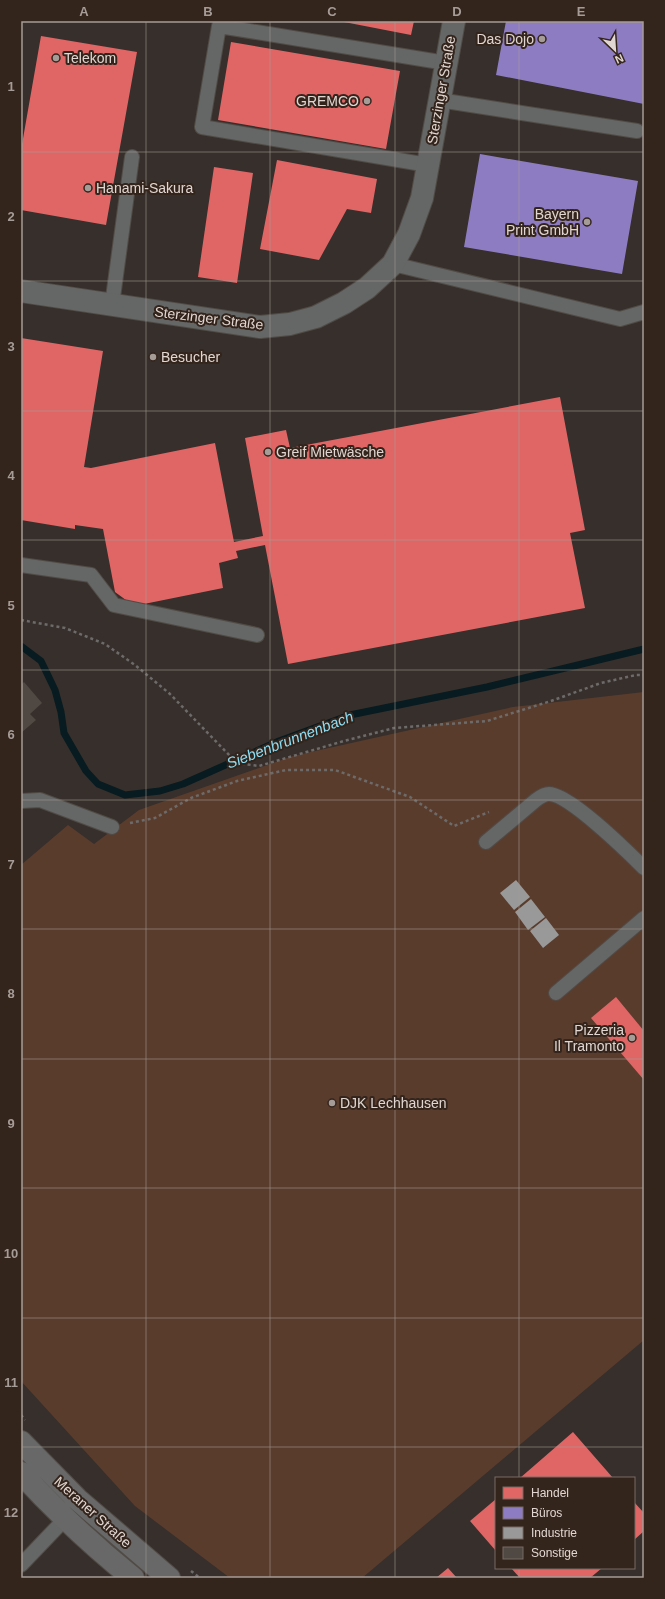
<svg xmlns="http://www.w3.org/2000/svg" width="665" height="1599" font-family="Helvetica,sans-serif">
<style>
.green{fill:#5a3c2d}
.shops{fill:#e06666}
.offices{fill:#8e7cc3}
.industry{fill:#999}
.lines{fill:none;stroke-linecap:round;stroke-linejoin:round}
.stream{stroke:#071b20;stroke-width:7}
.building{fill:#4f4843}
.lane-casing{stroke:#514b46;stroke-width:16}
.street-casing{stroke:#514b46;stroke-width:24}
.secondary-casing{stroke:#514b46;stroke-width:24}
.path{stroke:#6d6b6a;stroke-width:2.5;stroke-dasharray:3 3;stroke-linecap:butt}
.lane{stroke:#656666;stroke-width:14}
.street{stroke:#656666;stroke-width:22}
.secondary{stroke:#676867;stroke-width:22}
.grid{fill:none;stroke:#a69c97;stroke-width:1;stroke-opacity:0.55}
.poi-dot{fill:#a69c97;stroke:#33241c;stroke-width:1.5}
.labels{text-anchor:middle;stroke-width:4;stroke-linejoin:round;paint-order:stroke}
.poi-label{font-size:14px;fill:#e1d6d1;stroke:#33241c;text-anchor:start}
.street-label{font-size:14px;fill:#e1d6d1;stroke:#33241c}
.water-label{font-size:15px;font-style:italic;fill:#8dddf3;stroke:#33241c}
.neatline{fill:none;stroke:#a69c97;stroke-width:1.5}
.grid-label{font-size:13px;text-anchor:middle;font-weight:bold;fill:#a69c97}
</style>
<rect width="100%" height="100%" fill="#372f2b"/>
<path class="green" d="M644,692V1340L362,1578H230L135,1506L21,1381V865L68,825L94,844L139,810L293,756L513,707Z"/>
<path class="shops" d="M339,21H414L411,35Z
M41,36L137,52L106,225L21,210V150Z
M231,42L400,71L386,149L218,120Z
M277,160L377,179L371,213L347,209L319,260L260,249Z
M214,167L253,173L237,283L198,277Z
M21,338L103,351L84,467L91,468L215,443L234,542L263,536L245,438L286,430L290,448L560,397L585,530L570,533L585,608L288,664L265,545L236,551L238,558L219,563L223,588L134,606L115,592L103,529L75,525V529L21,520Z
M616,997L644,1031V1080L591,1018Z
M573,1432L613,1478H520Z
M496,1499V1551L470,1521Z
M634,1502L644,1513V1531L634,1540Z
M448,1568L457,1578H436Z
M511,1568H602L590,1578H520Z"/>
<path class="offices" d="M506,21H644V104L496,75Z
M480,154L638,181L622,274L464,247Z"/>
<path class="industry" d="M516,880L530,897L514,910L500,893Z
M531,899L545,917L528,930L515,912Z
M546,918L559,935L543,948L530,931Z"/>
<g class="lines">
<path class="stream" d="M21,646L41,661L55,690L61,712L64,733L86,771L98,784L125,795L160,791L183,784L279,741L350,715L487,687L644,649"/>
</g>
<path class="building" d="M24,682L42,703L30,714L36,720L21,733V685Z"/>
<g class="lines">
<defs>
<path id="lane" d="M439,100L637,131
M428,165L202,127L219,26L446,63
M393,264L620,319L644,312
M112,305L132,157
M21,565L91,575L114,605L257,635
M21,801L40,800L112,827
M486,842L536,800C540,797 544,794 549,794C569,794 629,853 644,868
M556,993L644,918
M21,1565L65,1519"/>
<path id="street" d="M21,291L260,327L290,324L316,317L344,303L367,288L393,264L409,234L422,198L454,21"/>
<path id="secondary" d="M21,1442L77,1499L169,1578
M21,1473C56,1511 93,1546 133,1578"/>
</defs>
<use href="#lane" class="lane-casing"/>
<use href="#street" class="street-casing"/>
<use href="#secondary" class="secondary-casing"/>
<path class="path" d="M21,620L65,628L105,644L135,665L170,694L232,758L244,764L259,766L344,741L394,728L487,721L551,701L601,683L636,675H644
M130,823L155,818L191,798L237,781L286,770H335L410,797L454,826L489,812
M21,1415L25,1420
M191,1571L200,1578"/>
<use href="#lane" class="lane"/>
<use href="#street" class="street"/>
<use href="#secondary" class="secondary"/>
</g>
<path class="grid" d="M146,21V1578M270,21V1578M395,21V1578M519,21V1478M21,152H644M21,281H644M21,411H644M21,540H644M21,670H644M21,800H644M21,929H644M21,1059H644M21,1188H644M21,1318H644M21,1447H644M519,1568V1578"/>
<g class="poi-dot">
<circle cx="542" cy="39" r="4"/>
<circle cx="56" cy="58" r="4"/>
<circle cx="367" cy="101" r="4"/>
<circle cx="88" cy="188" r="4"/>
<circle cx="587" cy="222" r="4"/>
<circle cx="153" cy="357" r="4"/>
<circle cx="268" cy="452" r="4"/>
<circle cx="632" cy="1038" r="4"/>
<circle cx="332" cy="1103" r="4"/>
</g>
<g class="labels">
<g class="poi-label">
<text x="534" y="44" text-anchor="end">Das Dojo</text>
<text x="64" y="63">Telekom</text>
<text x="359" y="106" text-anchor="end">GREMCO</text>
<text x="96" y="193">Hanami-Sakura</text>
<text x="579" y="219" text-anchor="end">Bayern<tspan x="579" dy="16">Print GmbH</tspan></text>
<text x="161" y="362">Besucher</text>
<text x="276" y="457">Greif Mietwäsche</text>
<text x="624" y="1035" text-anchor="end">Pizzeria<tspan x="624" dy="16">Il Tramonto</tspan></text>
<text x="340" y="1108">DJK Lechhausen</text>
</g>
<g class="street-label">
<text transform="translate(441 90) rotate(-80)" y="5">Sterzinger Straße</text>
<text transform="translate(209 318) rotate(7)" y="5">Sterzinger Straße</text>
<text transform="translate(93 1512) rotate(42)" y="5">Meraner Straße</text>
</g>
<g class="water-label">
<text transform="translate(290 740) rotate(-21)" y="5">Siebenbrunnenbach</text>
</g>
</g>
<rect width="665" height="1599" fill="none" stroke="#33241c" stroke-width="44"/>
<rect x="495" y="1477" width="140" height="92" fill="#33241c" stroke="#796b64"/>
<rect x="503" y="1487" width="20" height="12" fill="#e06666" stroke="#796b64"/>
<text x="531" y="1497" font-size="12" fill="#e1d6d1">Handel</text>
<rect x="503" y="1507" width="20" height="12" fill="#8e7cc3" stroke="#796b64"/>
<text x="531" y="1517" font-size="12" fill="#e1d6d1">Büros</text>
<rect x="503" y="1527" width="20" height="12" fill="#999999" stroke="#796b64"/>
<text x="531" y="1537" font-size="12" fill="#e1d6d1">Industrie</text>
<rect x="503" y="1547" width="20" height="12" fill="#4f4843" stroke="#796b64"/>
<text x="531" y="1557" font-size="12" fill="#e1d6d1">Sonstige</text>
<g transform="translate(615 50) rotate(155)" stroke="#33241c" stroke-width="3" paint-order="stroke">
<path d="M0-3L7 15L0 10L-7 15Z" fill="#e1d6d1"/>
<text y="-6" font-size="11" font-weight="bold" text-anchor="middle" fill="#e1d6d1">N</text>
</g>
<rect x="22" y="22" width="621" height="1555" class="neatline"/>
<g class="grid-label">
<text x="84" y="16">A</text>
<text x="208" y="16">B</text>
<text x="332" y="16">C</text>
<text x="457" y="16">D</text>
<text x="581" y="16">E</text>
<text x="11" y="91">1</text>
<text x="11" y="221">2</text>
<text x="11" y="351">3</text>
<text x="11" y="480">4</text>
<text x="11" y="610">5</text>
<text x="11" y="739">6</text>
<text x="11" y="869">7</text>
<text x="11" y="998">8</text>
<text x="11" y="1128">9</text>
<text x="11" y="1258">10</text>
<text x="11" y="1387">11</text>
<text x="11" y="1517">12</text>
</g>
</svg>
